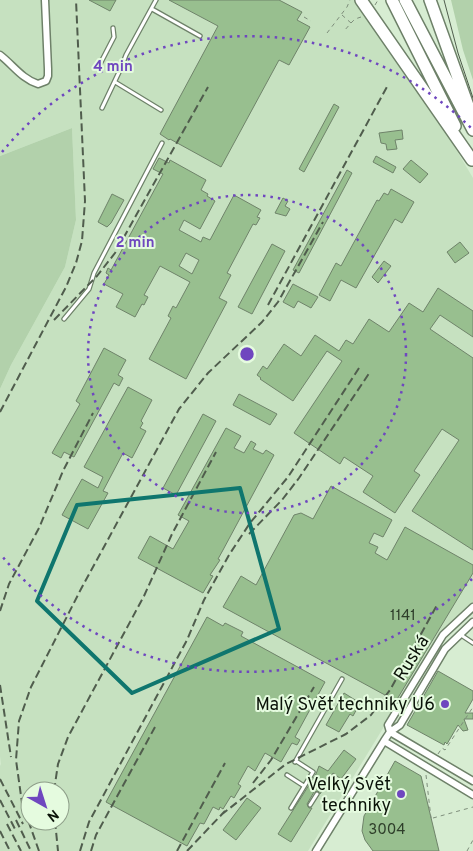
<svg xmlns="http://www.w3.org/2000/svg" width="473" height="851" font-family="Overpass,sans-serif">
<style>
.built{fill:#c6e1c0;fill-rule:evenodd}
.green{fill:#b2d1ab}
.building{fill:#98bf8f;stroke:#6f836a;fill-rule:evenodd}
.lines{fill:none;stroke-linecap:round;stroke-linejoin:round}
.lane-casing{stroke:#6e8169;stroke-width:5.5}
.street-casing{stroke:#6e8169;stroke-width:9}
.highway-casing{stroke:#6e8169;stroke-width:14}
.path{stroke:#7e8e7b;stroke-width:1;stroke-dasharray:4 4;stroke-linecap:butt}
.lane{stroke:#fff;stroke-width:3}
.street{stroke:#fff;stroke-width:6}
.highway{stroke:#fff;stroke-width:11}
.tram{stroke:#505d4d;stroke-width:1}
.rail{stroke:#505d4d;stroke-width:2;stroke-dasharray:8 4;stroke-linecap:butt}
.marked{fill:none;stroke:#0f766e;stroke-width:4;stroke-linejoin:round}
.ring{fill:none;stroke:#6f47bf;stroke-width:2.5;stroke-dasharray:2.5 5}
.poi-dot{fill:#6f47bf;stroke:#e5fbdf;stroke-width:2}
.labels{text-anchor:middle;stroke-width:4;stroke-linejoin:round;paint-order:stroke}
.number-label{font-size:15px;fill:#2e3e2a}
.street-label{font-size:18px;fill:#0b1309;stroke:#e5fbdf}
.poi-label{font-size:18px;fill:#0b1309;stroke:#e5fbdf;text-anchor:end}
.centre{fill:#6f47bf;stroke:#e5fbdf;stroke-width:2.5}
.ring-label{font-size:15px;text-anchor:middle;font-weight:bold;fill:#6f47bf;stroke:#e5fbdf;stroke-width:4;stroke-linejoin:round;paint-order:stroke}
</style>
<rect width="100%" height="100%" fill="#d7edd2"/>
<path class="built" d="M0,0H354L447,134L473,178V603L440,635L308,851H0V764L1,766L0,756V389L11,365L65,267L76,220L72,128L0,156ZM30,791H60V821H30Z"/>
<path class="green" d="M451,0H473V80L463,50Z
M72,128L76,220L65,267L11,365L0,389V156Z"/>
<path class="building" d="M89,0H116L110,11Z
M169,0H279L302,12L297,20L310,27L289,65L279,60L221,167L170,139L169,140L160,134L218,26Z
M334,104L339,107L304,172L299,169Z
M402,130L403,139L395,140L397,149L387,150L386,144L381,143L379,133Z
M376,156L396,167L393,173L373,162Z
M159,158L169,163L170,160L206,180L201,190L208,194L207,196L215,201L200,229L184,220L179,230L201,242L203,237L210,240L234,195L261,210L257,217L260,218L256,225L253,224L227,273L231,275L219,298L227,302L186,379L149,359L171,318L168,316L173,306L176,308L190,282L160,266L144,295L148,297L144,305L142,304L135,317L116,307L123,294L104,284L109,275L106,273L108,268L111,270L163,174L153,169ZM186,253L199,260L192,274L179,266Z
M411,160L428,174L420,183L403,169Z
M347,170L352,173L299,273L293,270Z
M391,189L414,202L402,223L395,219L356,288L341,280L330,301L319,295L336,263L341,266L377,200L379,201L384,193L388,195Z
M112,194L124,200L111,223L107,227L98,222Z
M283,198L288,201L285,206L290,209L286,216L275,213Z
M460,242L469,253L455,263L447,252Z
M272,244L285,251L252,314L238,307Z
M384,261L391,266L378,283L372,277Z
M293,284L318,297L311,308L298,301L294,308L283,302Z
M438,288L473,311V337L440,315L430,329L473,358V550L412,511L459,440L442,429L414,471L420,475L395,513L363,492L373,476L344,457L340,464L294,433L342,361L327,351L293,401L260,379L261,378L257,375L263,366L267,369L284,344L301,356L315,335L339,351L346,340L353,344L369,319L389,332L409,303L423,312Z
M104,348L126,360L118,375L123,378L119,386L114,383L74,457L64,452L61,458L52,453L80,404L76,401Z
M128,387L152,400L141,421L143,423L140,428L146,431L132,458L123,453L103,491L108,493L88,529L62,515L82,479L98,488L103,477L84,467Z
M239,394L277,414L270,425L233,405Z
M203,414L216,421L176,495L163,488Z
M226,428L241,436L234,448L244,453L251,441L256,444L253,449L263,454L266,450L274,455L223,550L218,559L220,560L210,575L213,576L203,593L138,558L150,536L173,549L189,521L178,515Z
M331,486L392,520L383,537L374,533L369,543L378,547L375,553L387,560L405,527L473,565V573L396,701L223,607L241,576L256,585L294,515L301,513L313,519Z
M207,617L223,626L225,623L243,632L241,636L325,682L295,737L300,740L297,745L292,743L281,762L265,753L255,771L248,766L238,784L241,786L234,798L231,796L223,809L220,807L219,810L213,807L204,824L200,823L187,846L106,802Z
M438,671L473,691V699L465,713H473V719H464L468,730L463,731L458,725L447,744L445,742L444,745L407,725Z
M344,693L360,703L353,716L350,714L339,732L326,725Z
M344,750L356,759L341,779L333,773L320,794L318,791L314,792L307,804L309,808H312L291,842L278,834L316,774L319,766L328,771Z
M395,761L421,776L439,851H373L365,840L362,831L364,816Z
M247,798L261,808L236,840L223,830Z"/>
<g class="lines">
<defs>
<path id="lane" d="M152,9L200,36
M99,66L114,37L113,28
M115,82L161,110
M102,108L121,68L126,55L156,0
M64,319L89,289L94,273L162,143
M461,635L473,643
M295,762L342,679
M287,775L304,786
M310,805L317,794
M291,808L313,772L296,761"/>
<path id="street" d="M0,55C13,65 22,79 38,84L46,81L48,76V69L45,0
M390,732L388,725L443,635L473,607
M390,732L473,781
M384,741L473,795
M316,851L384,741L390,732L400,725L445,649L473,622"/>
<path id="highway" d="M361,0L472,160
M392,0L455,126
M405,0L473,130
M430,0L471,114"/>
</defs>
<use href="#lane" class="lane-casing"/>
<use href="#street" class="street-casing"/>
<use href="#highway" class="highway-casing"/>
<path class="path" d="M375,5L378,0
M342,15L351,23L344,31
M304,17L311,21
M351,23L355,19L361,17
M327,33L347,7L350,0
M438,754L442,748L445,750L473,707
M426,775L431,818
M433,818L473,807
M467,851L473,840"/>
<use href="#lane" class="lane"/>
<use href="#street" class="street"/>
<use href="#highway" class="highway"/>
<path class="tram" d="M444,0L458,53L473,98"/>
<path class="rail" d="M268,305L388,85
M54,320L97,276L115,253L208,87
M0,412L66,287L76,263L82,241L85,201L76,0
M249,534L282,500L299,478L370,372
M0,611L9,584L39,528L63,471L93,413
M0,685L11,757
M0,779L23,824
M253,783L271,760L314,687
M54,791L58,764L68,737L144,596L172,534L216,452
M0,800L15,829
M221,815L286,764L346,734L371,715L390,690L437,605
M16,820L31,851
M55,821L58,851
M7,824L21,851
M0,831L10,851
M39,851L22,803L16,760L19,721L31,687L81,589L179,409L208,373L262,322L278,302L323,222
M80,851L89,822L187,640L204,600L229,555L250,523L288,477L361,365
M91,851L96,835L155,727
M177,851L225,763
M187,851L225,811"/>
</g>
<path class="marked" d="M240,488L279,629L132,693L37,601L77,505Z"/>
<g class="ring">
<circle cx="247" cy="354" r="159"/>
<path d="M472 579A318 318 0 0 1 2 556M2 152A318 318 0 0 1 472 129"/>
</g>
<g class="poi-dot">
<circle cx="445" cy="704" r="5"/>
<circle cx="401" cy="794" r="5"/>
</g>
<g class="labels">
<g class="number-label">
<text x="403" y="620">1141</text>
<text x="387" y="834">3004</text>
</g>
<g class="street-label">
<text transform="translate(411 658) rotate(-58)" y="6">Ruská</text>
</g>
<g class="poi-label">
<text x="435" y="710">Malý Svět techniky U6</text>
<text x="391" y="790">Velký Svět<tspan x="391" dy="21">techniky</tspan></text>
</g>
</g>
<circle cx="247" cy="354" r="8" class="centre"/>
<g class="ring-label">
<text x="113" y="71">4 min</text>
<text x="135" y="247">2 min</text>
</g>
<g transform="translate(45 806) rotate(141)"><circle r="24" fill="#e5fbdf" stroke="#8e9e89"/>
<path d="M0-4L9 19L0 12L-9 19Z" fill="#6f47bf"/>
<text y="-8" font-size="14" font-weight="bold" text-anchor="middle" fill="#0b1309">N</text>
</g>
</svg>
